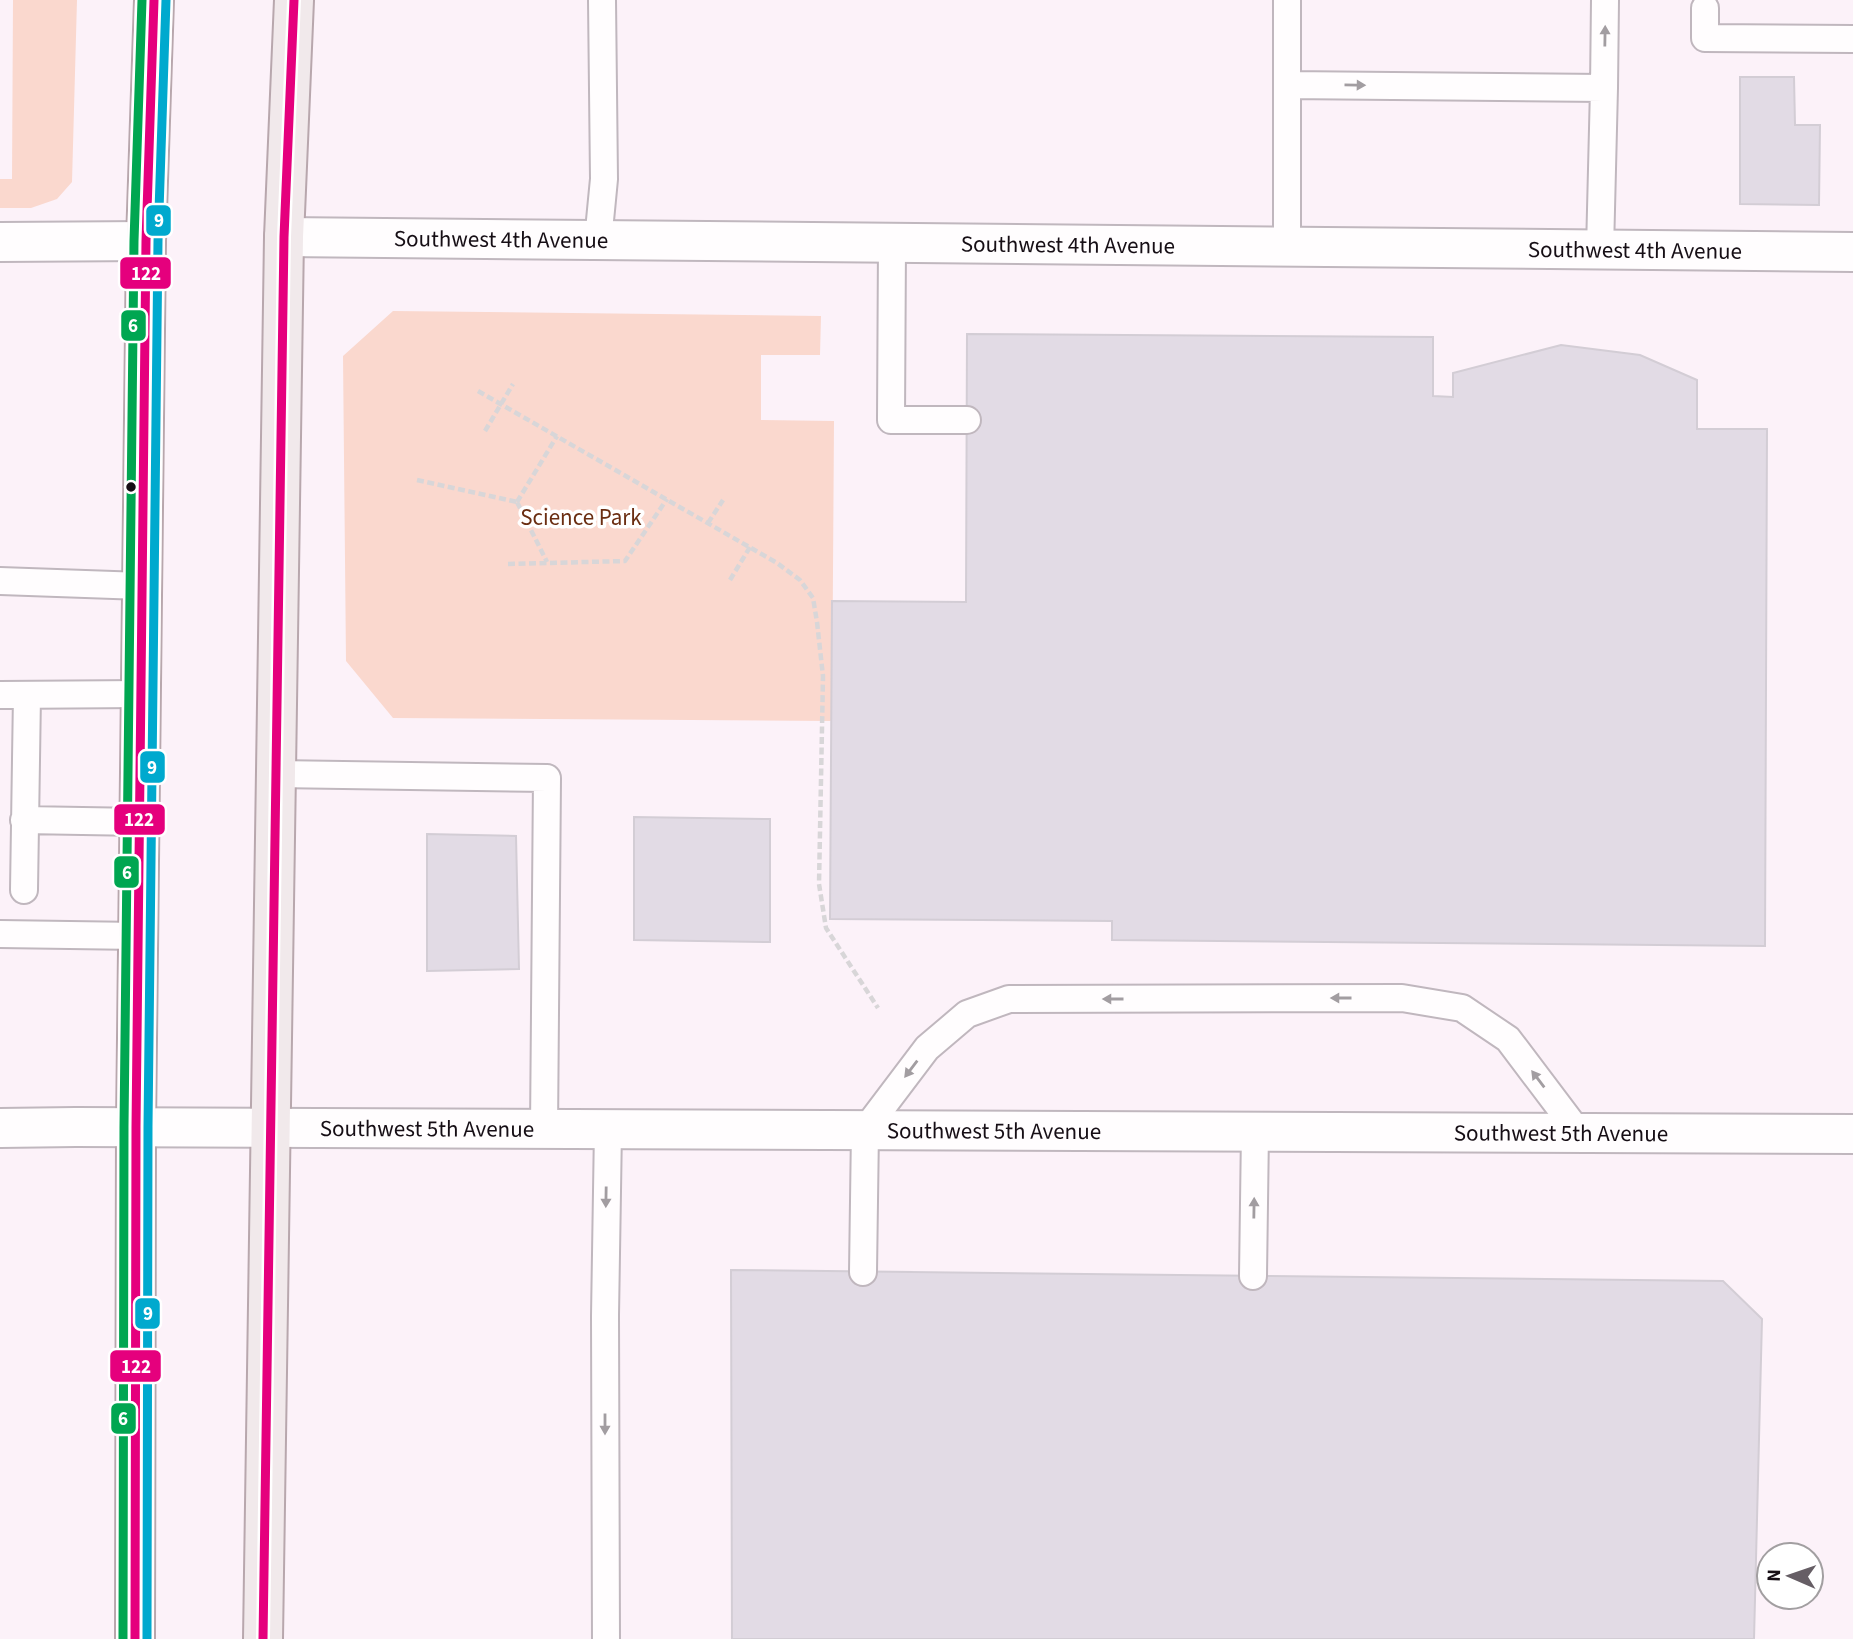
<svg xmlns="http://www.w3.org/2000/svg" width="1853" height="1639" font-family="'Source Sans 3',sans-serif">
<style>
.green{fill:#fad8ce}
.building{fill:#e2dbe5;stroke:#d3cdd5;stroke-width:2}
.lines{fill:none;stroke-linecap:round;stroke-linejoin:round}
.service-casing{stroke:#c0b7be;stroke-width:30}
.minor-casing{stroke:#c0b7be;stroke-width:42}
.primary-casing{stroke:#b8a7ad;stroke-width:42}
.path{stroke:#d8d6d8;stroke-width:4.5;stroke-dasharray:7 3.5;stroke-linecap:butt}
.service{stroke:#fffdfe;stroke-width:26}
.minor{stroke:#fffdfe;stroke-width:38}
.primary{stroke:#f1e9eb;stroke-width:38}
.bus-1-casing{stroke:#fff;stroke-width:14}
.bus-2-casing{stroke:#fff;stroke-width:14}
.bus-3-casing{stroke:#fff;stroke-width:14}
.bus-1{stroke:#e5007d;stroke-width:9}
.bus-2{stroke:#00a9ce;stroke-width:9}
.bus-3{stroke:#00a651;stroke-width:9}
.oneway{fill:#a29da1}
.bus-dot{fill:#160e15;stroke:#fff;stroke-width:2.5}
.labels{text-anchor:middle;stroke-width:7;stroke-linejoin:round;paint-order:stroke}
.street-label{font-size:23px;fill:#160e15;stroke:#fff}
.park-label{font-size:23px;fill:#6b2e12;stroke:#fff}
.line-badge{stroke:#fff;stroke-width:2.5}
.badge-label{font-size:19px;text-anchor:middle;font-weight:bold;fill:#fff}
</style>
<rect width="100%" height="100%" fill="#fcf2f9"/>
<path class="green" d="M13,0H77L72,182L57,199L31,208H0V179H12Z
M393,311L821,316L820,355H761V420L834,421L832,721L393,718L346,661L343,356Z"/>
<path class="building" d="M1740,77H1794L1795,125H1820L1819,205L1740,204Z
M967,334L1433,337V396L1453,397V373L1561,345L1640,355L1697,380V429H1767L1765,946L1112,940V921L830,919L832,601L966,602Z
M967,334L1433,337V396L1453,397V373L1561,345L1640,355L1697,380V429H1767L1765,946L1112,940V921L830,919L832,601L966,602Z
M634,817L770,819V942L634,940Z
M427,834L516,836L519,969L427,971Z
M731,1270L1723,1281L1762,1319L1754,1639H732Z"/>
<g class="lines">
<defs>
<path id="service" d="M1287,0V247
M1705,8V38L1853,39
M1287,85L1604,88L1605,0
M598,241L604,179L602,0
M892,244L891,420H967
M1600,250L1604,88
M0,581L142,586
M0,695L142,694
M276,774L547,778L544,1129
M24,820L141,822
M24,890L27,695
M0,934L139,936
M863,1272L865,1130L927,1048L967,1014L1009,999L1402,998L1462,1008L1508,1039L1579,1133
M1253,1276L1255,1131
M606,1639L605,1316L608,1129"/>
<g id="minor">
<path id="s1" d="M284,237L1853,252"/>
<path d="M0,242L146,241"/>
<path id="s2" d="M0,1128L76,1127L1853,1134"/>
</g>
<path id="primary" d="M135,1639L136,1127L146,241L154,0
M263,1639L284,237L294,0"/>
</defs>
<use href="#service" class="service-casing"/>
<use href="#minor" class="minor-casing"/>
<use href="#primary" class="primary-casing"/>
<path class="path" d="M478,391L777,563L800,580L813,598L817,622L823,676L819,884L826,928L878,1008
M485,431L513,384
M417,480L517,502
M517,502L557,436
M517,502L547,562
M708,523L723,500
M508,564L625,561L667,499
M730,580L750,547"/>
<use href="#service" class="service"/>
<use href="#minor" class="minor"/>
<use href="#primary" class="primary"/>
<defs>
<path id="bus-1" d="M135,1639L136,1127L146,241L154,0
M263,1639L284,237L294,0"/>
<path id="bus-2" d="M147,1639L148,1127L158,241L166,0"/>
<path id="bus-3" d="M123,1639L124,1127L134,241L142,0"/>
</defs>
<use href="#bus-1" class="bus-1-casing"/>
<use href="#bus-2" class="bus-2-casing"/>
<use href="#bus-3" class="bus-3-casing"/>
<use href="#bus-1" class="bus-1"/>
<use href="#bus-2" class="bus-2"/>
<use href="#bus-3" class="bus-3"/>
</g>
<defs><path id="oneway-solid" d="M-6-.8H1V-3.2L6.5 0L1 3.2V.8H-6Z" transform="scale(1.75)"/></defs>
<g class="oneway">
<use href="#oneway-solid" transform="translate(1605 36) rotate(-89)"/>
<use href="#oneway-solid" transform="translate(1355 85) rotate(1)"/>
<use href="#oneway-solid" transform="translate(1341 998) rotate(180)"/>
<use href="#oneway-solid" transform="translate(1113 999) rotate(180)"/>
<use href="#oneway-solid" transform="translate(911 1069) rotate(127)"/>
<use href="#oneway-solid" transform="translate(1538 1079) rotate(-127)"/>
<use href="#oneway-solid" transform="translate(606 1197) rotate(91)"/>
<use href="#oneway-solid" transform="translate(1254 1208) rotate(-89)"/>
<use href="#oneway-solid" transform="translate(605 1424) rotate(90)"/>
</g>
<circle class="bus-dot" cx="131" cy="487" r="6"/>
<g class="labels">
<g class="street-label">
<text dy="8" stroke="none"><textPath href="#s1" startOffset="217">Southwest 4th Avenue</textPath></text>
<text dy="8" stroke="none"><textPath href="#s1" startOffset="784">Southwest 4th Avenue</textPath></text>
<text dy="8" stroke="none"><textPath href="#s1" startOffset="1351">Southwest 4th Avenue</textPath></text>
<text dy="8" stroke="none"><textPath href="#s2" startOffset="427">Southwest 5th Avenue</textPath></text>
<text dy="8" stroke="none"><textPath href="#s2" startOffset="994">Southwest 5th Avenue</textPath></text>
<text dy="8" stroke="none"><textPath href="#s2" startOffset="1561">Southwest 5th Avenue</textPath></text>
</g>
<g class="park-label">
<text x="581" y="525">Science Park</text>
</g>
</g>
<g class="line-badge">
<rect x="145" y="204" width="27" height="33" rx="7" fill="#00a9ce"/>
<rect x="119" y="256" width="53" height="34" rx="7" fill="#e5007d"/>
<rect x="120" y="309" width="27" height="33" rx="7" fill="#00a651"/>
<rect x="139" y="750" width="27" height="34" rx="7" fill="#00a9ce"/>
<rect x="113" y="803" width="53" height="33" rx="7" fill="#e5007d"/>
<rect x="113" y="855" width="27" height="34" rx="7" fill="#00a651"/>
<rect x="134" y="1297" width="27" height="33" rx="7" fill="#00a9ce"/>
<rect x="109" y="1349" width="53" height="34" rx="7" fill="#e5007d"/>
<rect x="110" y="1402" width="27" height="33" rx="7" fill="#00a651"/>
</g>
<g class="badge-label">
<text x="159" y="227">9</text>
<text x="146" y="280">122</text>
<text x="133" y="332">6</text>
<text x="152" y="774">9</text>
<text x="139" y="826">122</text>
<text x="127" y="879">6</text>
<text x="148" y="1320">9</text>
<text x="136" y="1373">122</text>
<text x="123" y="1425">6</text>
</g>
<g transform="translate(1790 1576) rotate(272)"><circle r="33" fill="#ffffff" stroke="#a29fa1" stroke-width="2"/>
<path d="M0-5L12 26L0 18L-12 26Z" fill="#665e65"/>
<text y="-10" font-size="19" font-weight="bold" text-anchor="middle" fill="#160e15">N</text>
</g>
</svg>
